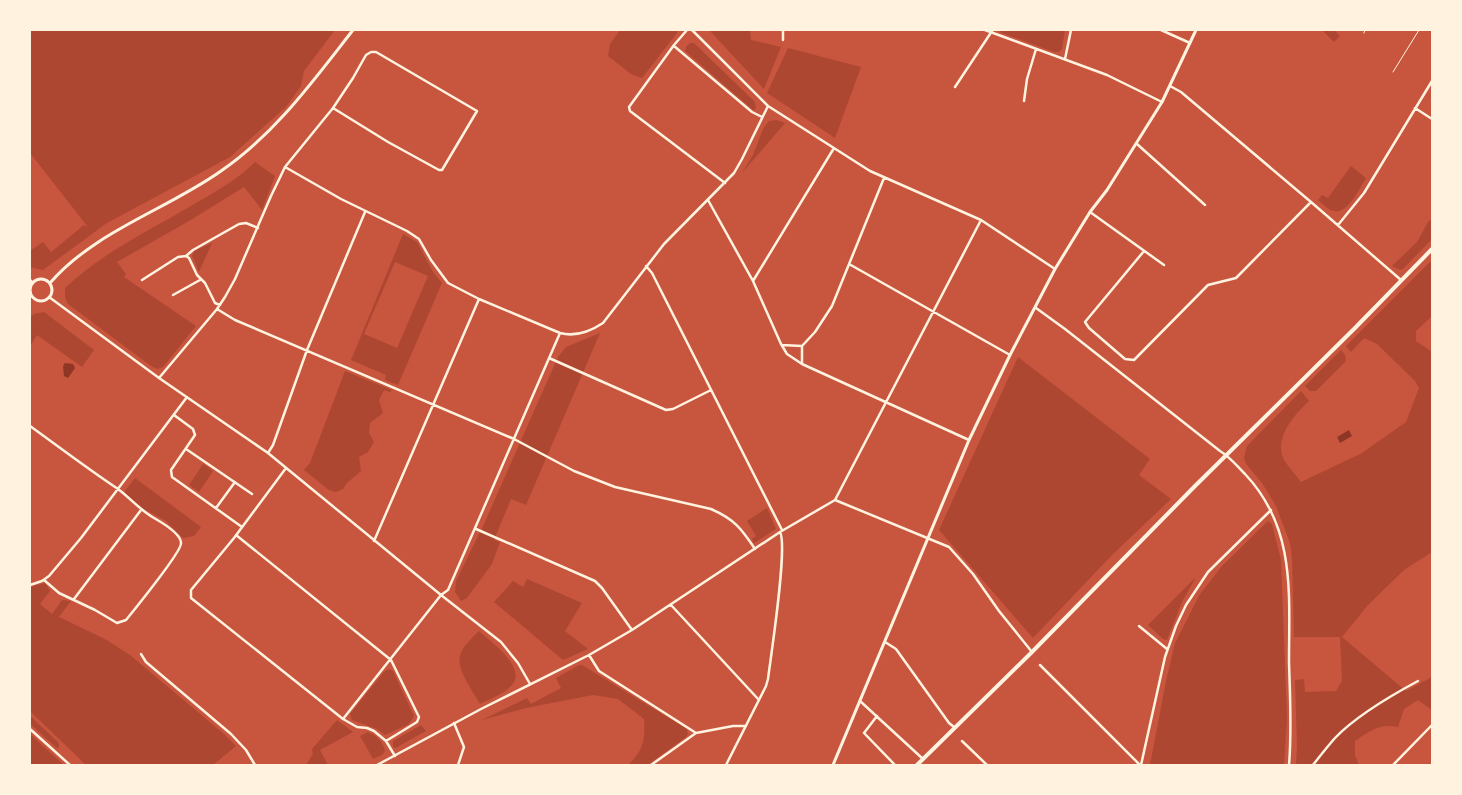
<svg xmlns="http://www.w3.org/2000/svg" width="1462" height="795" font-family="'Roboto Condensed',sans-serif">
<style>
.green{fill:#ae4732;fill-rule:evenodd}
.water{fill:#8f3625}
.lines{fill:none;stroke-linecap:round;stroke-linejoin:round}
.service{stroke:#fff3e0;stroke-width:1}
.minor{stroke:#fff3e0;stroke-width:2.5}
.tertiary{stroke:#fff3e0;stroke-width:3}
.secondary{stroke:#fff3e0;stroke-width:4}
</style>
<rect width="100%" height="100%" fill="#c8553d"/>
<path class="green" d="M30,30H335L304,71L301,86L286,107L230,157L107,223L43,270L30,267V251L43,242L51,252L84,225L88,227L30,153Z
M620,30H678L677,33L642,78L631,74L608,56L610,44Z
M709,30H750L751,40L781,47L764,89Z
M999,30H1065L1062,49L1059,52H1054L1002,33Z
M1322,30H1334L1340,36L1334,42Z
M690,43H694L755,102L756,109L753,110L685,51L686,47Z
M788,48L861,67L835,138L767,93Z
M777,120L785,123L742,173L753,155L763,129L769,121Z
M255,162L275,176L262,210L244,187L189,221L117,262L126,274L124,277L196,326L163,367L157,369L151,366L68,304L65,298V288C102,253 148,231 191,206C213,193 237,180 255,162Z
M1351,166L1366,178C1360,188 1347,215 1334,211C1328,210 1323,204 1318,200L1322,195L1328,198Z
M1432,219V239L1402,270L1398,269L1392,266L1417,242L1428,222Z
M403,234L417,242L433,272L442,283L398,385L385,380L386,375L351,360ZM395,262L428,276L397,348L364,334Z
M212,243L199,272L192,256L194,251Z
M1430,262H1432V316L1416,331V341L1432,352V552L1404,570L1368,605L1342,637L1406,691L1432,677V710L1418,700L1404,709L1398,727C1379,723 1370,731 1355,741V755L1359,765H1296L1297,746L1295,680L1304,679L1305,692L1336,691L1342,681L1340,637H1294L1292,558L1290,543L1276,506L1262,483L1246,464L1244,458L1247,446L1301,391L1309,401C1295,414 1273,438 1284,460C1289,468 1296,475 1301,482L1362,453L1406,422L1419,388L1415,381L1377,344L1364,338L1351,352L1346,346Z
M44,312L94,350L82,367L37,335L30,346V317L34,314Z
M600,333L526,505L511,499L494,540L500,542L492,564L467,598L461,601L455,592L456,581L484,524L558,357L566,347Z
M1341,350L1345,355L1346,361L1316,391H1310L1305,386Z
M1018,357L1150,459L1139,475L1171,499L1112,555L1033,638L939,530Z
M345,371L392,390L390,392L384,390L379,400L383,413L370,423L369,433L374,442L368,452L359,457L361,471L347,483L343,489L336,492L329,490L304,470L310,463Z
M203,464L213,471L199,492L189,485Z
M135,478L201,527L194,536L183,538L166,521L142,508L125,493V491Z
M767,508L776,529L754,543L752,539L756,536L747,521Z
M1268,521L1272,524L1281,560L1287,719L1284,765H1150L1166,681L1175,643L1200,594L1208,584L1222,566Z
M1196,577L1182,602L1167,640L1163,639L1148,625Z
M527,579L582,603L565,631L588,649L563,660L494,602L513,581L523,587Z
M45,583L50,591L40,604L52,614L62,600L71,601L59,617L105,639L130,655L224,734L236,746L213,765H86L30,711V587Z
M479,631C490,641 529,669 511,686C503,694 490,699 480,704C473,691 454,667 461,653C464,645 473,637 479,631Z
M579,665H582L687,729L688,734L686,737L649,764L628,765C644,750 645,740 644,719L618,699L593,695L526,708L482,720L527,698L531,704L561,688L556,678Z
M389,669L393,671L414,716L409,724L385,735L377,729L352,720L350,714L384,672Z
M30,716L58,742L59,746L58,749L30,724Z
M337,720L353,732L320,750L328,765H306L313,754L312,749Z
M421,725L426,731L399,746L396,748L393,747V741Z
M368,732C377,736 383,741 385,751L382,755L373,759L360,736Z
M30,734L64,765H30Z"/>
<path class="water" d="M65,363L73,364L75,368L68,378L64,376L63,366Z
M1349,430L1352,436L1340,443L1337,437Z"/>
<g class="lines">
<path class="service" d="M1364,33L1365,30
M1393,72L1419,30"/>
<path class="minor" d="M687,30L674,45L629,107L630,111L725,183
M692,30L768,106L870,171L981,220L1055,269
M783,30V40
M985,30L1107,75L1162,102
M1161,30L1190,43
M674,46L752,112L762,117
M1065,59L1071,30
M1170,86L1181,92L1311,202L1401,280
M955,87L992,31
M1024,101L1027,79L1036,49
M1415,108L1432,119
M1137,144L1205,205
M285,167L341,199L407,231L419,239L431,260L448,283L479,299L560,333C575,337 591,331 603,323L664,244L734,173L742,159L768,106
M708,200L753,281L781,344L787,354L802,364L969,440
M1090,212L1164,265
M1338,225L1364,193L1432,81
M1144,251L1085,322L1089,328L1125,359L1134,360L1208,285L1236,278L1311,202
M849,264L1010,355
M646,266L652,273L782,530
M30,280L33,283
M142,280L178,257L186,256
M753,281L834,148
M173,295L200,280
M49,297L159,378L268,453L441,595L501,642L518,663L530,684
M220,305L215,303L205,283L197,275L189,258L186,256L193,250L239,224L246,223L258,228
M1036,308L1065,329L1220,451C1230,457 1237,466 1245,474C1296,528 1289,593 1289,662C1290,696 1292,731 1289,765
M217,309L235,320L514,439L574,471L615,487L711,509C734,519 741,528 755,549
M782,345L802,346V364
M802,346L815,332L832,306L884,178
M549,358L666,410L673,409L711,390
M159,378L217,309L225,297L235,279L271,196L285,167L333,108L353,78L366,55L371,52H376L477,111L442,170H439L388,142L333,108
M174,415L193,429L195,435L171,470L172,477L242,527
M30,426C59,447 88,469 118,489C130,498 140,510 154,518C161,522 181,534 181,543C182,551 134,610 126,620L117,623L95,610L59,593L44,580
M186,449L252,494
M268,453L273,445L307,350L365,212
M286,468L234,538L191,590V598L343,719L357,727L367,728L374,731L386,741L395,756
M835,500L981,220
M835,500L949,547L973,574L999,611L1032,652
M216,508L235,482
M476,529L595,581L602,588L632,630
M236,535L391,660L419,717L417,722L386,741
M374,541L479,299
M30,585L42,581L49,576L81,538L187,397
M74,599L141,510
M671,605L759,700
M1139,626L1167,649
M885,642L896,649L949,723L954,727
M141,654L146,662L231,734L246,750L255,765
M589,655L599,671L696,733
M1040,665L1140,765
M860,701L923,759
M877,716L864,733L895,765
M343,719L441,595L448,590L560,333
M454,723L464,747L458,765
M30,729L70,765
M962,741L987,765
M377,765L481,709L589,655L632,630L780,532L835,500
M651,765L696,733L733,726H746
M726,765L766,686L768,679C771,655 788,546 780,532
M1141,765L1165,657L1176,626L1186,605L1208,572L1271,510
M1313,765C1320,756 1327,747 1335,738C1355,717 1392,695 1418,681
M1393,765L1432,725"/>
<path class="tertiary" d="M30 290a11 11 0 1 1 22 0a11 11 0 1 1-22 0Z
M50,283C95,231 166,210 221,171C275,134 313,81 353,30
M833,765L969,440L1010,355L1055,269L1090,212L1107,190L1162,102L1196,30"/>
<path class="secondary" d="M917,765L1032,652L1194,487L1355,328L1432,249"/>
</g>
<rect width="1462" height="795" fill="none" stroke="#fff3e0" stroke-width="62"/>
</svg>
